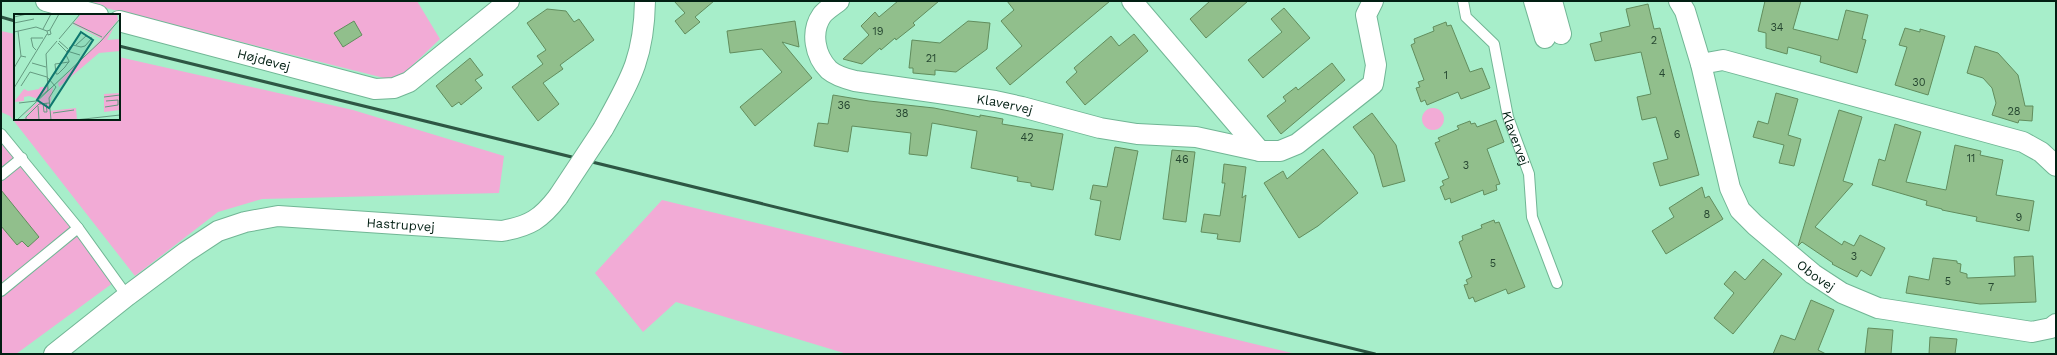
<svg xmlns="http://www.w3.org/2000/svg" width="2057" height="355" font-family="'Work Sans',sans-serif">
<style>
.green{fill:#f2abd6}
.building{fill:#91bf8c;stroke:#618d5d}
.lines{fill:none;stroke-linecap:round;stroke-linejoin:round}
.lane-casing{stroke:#71b695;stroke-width:12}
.street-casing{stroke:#71b695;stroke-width:22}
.lane{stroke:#fff;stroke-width:10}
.street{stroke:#fff;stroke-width:20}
.rail{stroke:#2e5744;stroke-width:3}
.street-bridge-casing{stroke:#71b695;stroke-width:22;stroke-linecap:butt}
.street-bridge{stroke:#fff;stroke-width:20}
.labels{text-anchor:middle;stroke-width:3.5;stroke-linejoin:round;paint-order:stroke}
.number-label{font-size:11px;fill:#264731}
.street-label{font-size:13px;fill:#021f13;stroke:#b4fbd7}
.inset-road{fill:none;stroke:#659b81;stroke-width:1}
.view{fill:#0f766e;fill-opacity:0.15;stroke:#0f766e;stroke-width:2}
.inset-edge{fill:none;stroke:#021f13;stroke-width:2}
</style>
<rect width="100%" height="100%" fill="#a7eeca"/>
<path class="green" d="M78,1H417L440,39L396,81Z
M1,31L15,34V119H119V57L353,110L504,156L499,193L262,199L218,212L135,276L10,116L1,112Z
M1422 119a11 11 0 1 1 22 0a11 11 0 1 1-22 0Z
M1,142L117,280L16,354H1Z
M662,200L1296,354H847L676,302L643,332L595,273Z"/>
<path class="building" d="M674,1H714L695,17L700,22L685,34L675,21L685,13Z
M898,1H939L913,23L915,25L896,40L895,38L881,50L880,48L862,64L843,59L869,35L861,26L875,12L879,17Z
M1007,1H1110L1010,85L996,68L1022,46L1001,21L1014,10Z
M1210,1H1248L1206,38L1190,19Z
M1765,1H1801L1793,29L1838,40L1846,10L1868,15L1862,39L1866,40L1857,73L1820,62L1821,56L1788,47L1787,54L1766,48V33L1758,31Z
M1648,4L1654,29L1660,28L1699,175L1660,186L1653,163L1668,159L1656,117L1642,120L1637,97L1651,94L1641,52L1595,61L1590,44L1602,41L1600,33L1630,26L1626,9Z
M1284,8L1310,38L1263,78L1248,60L1282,32L1271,19Z
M547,9L566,11L574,22L579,19L594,40L560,65L563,69L543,83L559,104L538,121L512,87L543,64L537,56L546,50L527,23Z
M354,21L362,35L343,47L334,33Z
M795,21L799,47L782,42L812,78L755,126L740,107L782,72L762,49L730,53L727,31Z
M968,21L990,23L987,49L956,72L935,70V75L913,73V68H909L912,40L940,43Z
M1446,22L1447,26L1451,25L1470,72L1482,68L1490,88L1461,99L1458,92L1427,105L1425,100L1421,102L1416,88L1420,87L1418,82L1424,80L1411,45L1415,43L1414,39L1434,31L1433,27Z
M1905,28L1920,32V29L1945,36L1928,95L1895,85L1907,47L1899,45Z
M1134,34L1148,51L1085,105L1066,82L1077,72L1074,68L1111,36L1119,46Z
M1975,46L1998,53L2018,75L2025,106H2033L2032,121L2019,120L2018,123L1992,115L1996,103L1992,88L1983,78L1967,73Z
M470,58L483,75L475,80L482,88L461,105L459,102L452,107L436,86Z
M1332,63L1345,80L1281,134L1267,116L1286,101L1283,97L1296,87L1298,90Z
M1776,93L1798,99L1788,135L1801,139L1794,166L1779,163L1784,145L1753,137L1758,121L1768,124Z
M833,95L869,101L934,108L980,117V115L1003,119L1002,124L1063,134L1053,190L1031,186V183L1017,181L1018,177L971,168L977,131L932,123L927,156L909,154L911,133L852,126L848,152L814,146L818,123L828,124Z
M1839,110L1862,117L1843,181L1853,184L1815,227L1842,245L1844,241L1854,246L1860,235L1885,248L1871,276L1861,270L1857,277L1832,264L1833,263L1802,242L1798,246Z
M1372,113L1396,145L1405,181L1383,187L1374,155L1353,127Z
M1496,120L1504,142L1487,149L1500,184L1496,185L1497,190L1484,195L1483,190L1451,203L1450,198L1445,200L1440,187L1444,185L1442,181L1449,178L1435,143L1440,141L1438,138L1459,129L1457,126L1470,121L1471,124L1475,123L1477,127Z
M1895,124L1921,132L1906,182L1946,190L1955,145L1981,151L1980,155L2003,160L1996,195L2034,201L2029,231L1976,221L1977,217L1942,210V209L1926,205L1927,201L1872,185L1879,159L1885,161Z
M1115,147L1138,151L1120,240L1095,235L1101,201L1090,199L1093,185L1107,187Z
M1323,149L1358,193L1318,226L1299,238L1264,183L1283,171L1287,179Z
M1172,150L1195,152L1186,222L1163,219Z
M1224,164L1246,167L1242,198L1246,195L1240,242L1217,239L1218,234L1201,232L1204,214L1220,216L1225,183H1222Z
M1702,187L1705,198L1709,196L1723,219L1666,254L1652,231L1674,217L1669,208Z
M1,190L39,237L28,247L22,241L17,245L1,226Z
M1494,220L1495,223L1499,222L1525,287L1508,294L1506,289L1475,302L1473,297L1469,299L1464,285L1468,284L1466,280L1472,277L1459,242L1463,240L1462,236L1482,228L1481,225Z
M2033,256L2036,302L1980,304L1906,293L1909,276L1929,280L1933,258L1957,261V263L1961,264L1960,272L1967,274V278L2015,276L2014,257Z
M1763,259L1782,274L1733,334L1714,318L1734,293L1724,284L1735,271L1745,280Z
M1811,300L1834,310L1818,350L1826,354H1773L1781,335L1795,340Z
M1868,328L1893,330L1891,354H1865Z
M1930,337L1957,339L1955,354H1929Z"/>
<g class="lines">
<defs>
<g id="lane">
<path id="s1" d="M1463,1L1466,17L1494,44L1508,117L1529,174L1532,217L1557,283"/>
<path d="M1,134L78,228L127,296"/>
<path d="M1,175L22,158"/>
<path d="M1,291L78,228"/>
</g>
<g id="street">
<path d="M46,1L98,15"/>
<path id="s2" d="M839,1C834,5 826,10 822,15C810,32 815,56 829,70C836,76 847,79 855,81L995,101L1022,107L1100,128L1137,134L1196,137L1260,151H1280L1297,144L1373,84L1376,65L1366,15L1373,1"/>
<path d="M1132,1L1260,151"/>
<path d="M1534,1L1545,38"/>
<path d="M1552,1L1561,34"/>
<path id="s3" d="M1679,1L1685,11L1701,64L1730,188L1740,210L1755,225L1813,274L1842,293L1878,308L2032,332L2051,328L2056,324"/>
<path id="s4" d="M119,21L375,89L394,88L409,82L509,1"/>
<path d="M1701,64L1723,60L2023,142L2041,152L2056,166"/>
<path d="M603,129C630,80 644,59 645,1"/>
<path id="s5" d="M54,354L127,296L186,252L218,231L245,222L278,216L502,231C530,226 541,219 558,197"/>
</g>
</defs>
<use href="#lane" class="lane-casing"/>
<use href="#street" class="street-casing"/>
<use href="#lane" class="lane"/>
<use href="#street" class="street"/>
<path class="rail" d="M1,17L15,21
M119,46L1375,354"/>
<defs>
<path id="street-bridge" d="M558,197L603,129"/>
</defs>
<use href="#street-bridge" class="street-bridge-casing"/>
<use href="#street-bridge" class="street-bridge"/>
</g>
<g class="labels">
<g class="number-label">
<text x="1777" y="31">34</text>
<text x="878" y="35">19</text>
<text x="1654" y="44">2</text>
<text x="931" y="62">21</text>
<text x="1662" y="77">4</text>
<text x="1446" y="79">1</text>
<text x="1919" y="86">30</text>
<text x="844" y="109">36</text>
<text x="2014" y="115">28</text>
<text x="902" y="117">38</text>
<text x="1677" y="138">6</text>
<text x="1027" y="141">42</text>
<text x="1971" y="162">11</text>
<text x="1182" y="163">46</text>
<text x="1466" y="169">3</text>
<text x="1707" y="218">8</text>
<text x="2019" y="221">9</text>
<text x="1854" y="260">3</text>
<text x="1493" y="267">5</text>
<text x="1948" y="285">5</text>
<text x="1991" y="291">7</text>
</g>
<g class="street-label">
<text dy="5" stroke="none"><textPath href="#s4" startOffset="150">Højdevej</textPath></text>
<text dy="5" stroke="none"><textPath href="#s2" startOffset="262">Klavervej</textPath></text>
<text dy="5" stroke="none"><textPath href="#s1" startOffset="152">Klavervej</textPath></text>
<text dy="5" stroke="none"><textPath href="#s5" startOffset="390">Hastrupvej</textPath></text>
<text dy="5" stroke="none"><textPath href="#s3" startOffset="319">Obovej</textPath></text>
</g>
</g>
<g transform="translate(14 14)">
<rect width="106" height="106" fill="#a7eeca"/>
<path d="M67,0H103L104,6L88,25L59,10ZM100,13L93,26L106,25V37L85,39L45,73L44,69ZM26,73H34V75L24,85L15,82L10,83V87L0,88L10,75L14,77L25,75ZM39,73L35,97L62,94L63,106H9L18,96L9,102ZM106,79V96L90,98V80Z" fill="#f2abd6"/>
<path class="inset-road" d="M0,3L13,0M0,9L20,5M59,9L88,23M29,15L37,0M36,16L33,17L34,21L37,20L36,16L45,0M4,17L7,42L12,43M0,18L22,13L33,17M45,25L66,0M45,27L54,35M44,29L53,38M55,34L59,31L67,33L71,32L78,24L72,22L62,31M22,36L19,33L17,24H29M54,36L52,41L55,47V48L53,50L51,53L44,60H42L41,50L55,48M53,37L66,41M18,49L32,53M0,54L7,42M33,63L42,73L35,84L37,106M7,72L16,58L33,63M0,74L33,20M90,83L106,81M5,89L22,87L34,76L32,40L43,27M29,89L30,98H33L32,89M24,92L25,106M91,93L104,91V86L92,87M39,99L60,96M3,106L87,27L106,5M12,106V103L25,90L35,89M61,106L106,101"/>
<path class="view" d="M67,18L79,26L35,94L23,86Z"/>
<rect width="106" height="106" class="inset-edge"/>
</g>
<rect width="2057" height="355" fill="none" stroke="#021f13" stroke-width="4"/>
</svg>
